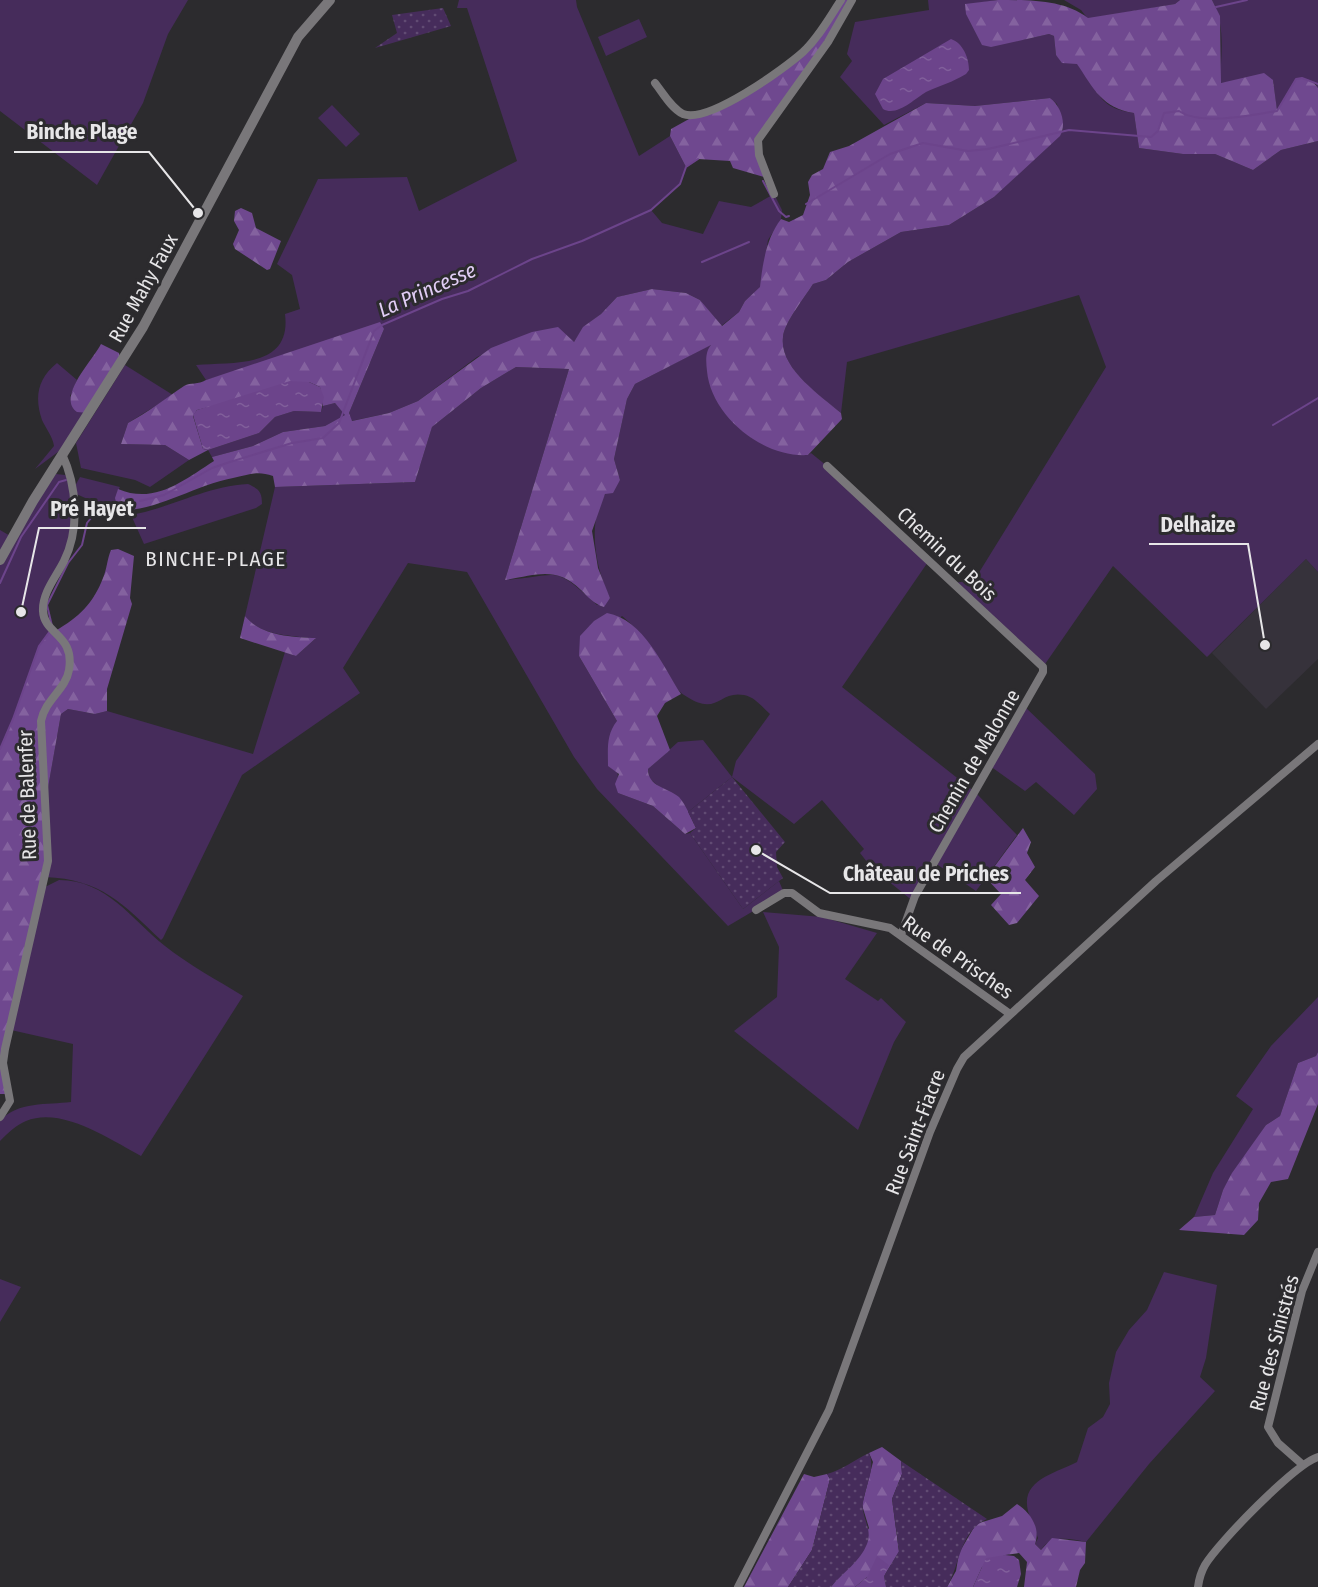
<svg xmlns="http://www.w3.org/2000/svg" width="1318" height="1587" font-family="'Fira Sans Condensed',sans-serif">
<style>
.built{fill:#36323b}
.grass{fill:#462c5b}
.forest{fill:url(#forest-firs)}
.park{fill:url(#park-dots)}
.water{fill:url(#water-ripples)}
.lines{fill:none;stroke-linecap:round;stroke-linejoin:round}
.stream{stroke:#6c448b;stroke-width:2}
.street{stroke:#79777a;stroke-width:8}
.secondary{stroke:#79777a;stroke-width:10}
.labels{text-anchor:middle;stroke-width:6;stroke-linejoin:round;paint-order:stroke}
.street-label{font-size:20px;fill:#e7e6e8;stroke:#2c2b2e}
.water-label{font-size:21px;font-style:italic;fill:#e1cdf5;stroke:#2c2b2e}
.neighbourhood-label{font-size:21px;letter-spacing:1.5px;fill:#e7e6e8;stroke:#2c2b2e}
.leader{fill:none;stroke:#e7e6e8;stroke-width:2}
.callout-dot{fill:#e7e6e8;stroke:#2c2b2e;stroke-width:2}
.callout-label{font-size:21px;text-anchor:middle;font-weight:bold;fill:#e7e6e8;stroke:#2c2b2e;stroke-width:6;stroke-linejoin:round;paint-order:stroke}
</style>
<defs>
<pattern id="forest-firs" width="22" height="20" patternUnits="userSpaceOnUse" patternTransform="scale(1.5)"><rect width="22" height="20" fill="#6f488f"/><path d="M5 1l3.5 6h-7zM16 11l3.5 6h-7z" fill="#84629f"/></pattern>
<pattern id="park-dots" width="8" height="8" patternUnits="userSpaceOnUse" patternTransform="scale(1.5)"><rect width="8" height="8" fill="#462c5b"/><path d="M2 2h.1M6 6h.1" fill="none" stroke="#614b73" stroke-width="1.8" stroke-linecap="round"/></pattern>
<pattern id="water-ripples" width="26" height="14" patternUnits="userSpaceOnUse" patternTransform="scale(1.5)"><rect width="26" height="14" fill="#6c448b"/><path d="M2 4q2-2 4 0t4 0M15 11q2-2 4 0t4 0" fill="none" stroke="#815f9b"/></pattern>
</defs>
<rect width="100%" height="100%" fill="#2c2b2e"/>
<path class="built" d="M1306,559L1318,572V659L1266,709L1212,653Z"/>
<path class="grass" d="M0,0H188L168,34L143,103L97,185L0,111Z
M459,0H576L577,7L639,156L670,136L686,167L680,184L651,210L662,223L703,234L719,201L751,207L774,194L782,210L781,219L768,240L761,287L745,301L739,312L721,326L700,300L686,293L652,289L617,297L601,314L584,327L574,342L511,341L477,357L418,401L389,413L351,421L349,413L384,329L206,380L196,365C233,362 292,369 285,314L300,309L292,275L277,264L318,179L407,177L419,211L517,161L467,8H457Z
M928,0H998L965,5L1022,40L1049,34L1054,36L1056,55C1062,58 1073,60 1078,64C1101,86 1092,107 1134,113L1139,148L1183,154H1215L1253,170L1281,150L1318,141V572L1306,559L1207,657L1113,566L1043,667L956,583L975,579L1106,367L1079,295L847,362L841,413C820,396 779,368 783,337C784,323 805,297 813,284L826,280L848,262L901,232L949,225L994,197L1063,131L1057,104L1050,98L975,106L926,103L884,125L840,77L852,61L847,54L855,22L929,10Z
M1064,0H1180L1175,4L1088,19L1081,10Z
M1212,0H1318V88L1315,83L1277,111L1273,80L1220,83C1221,56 1226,24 1212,0Z
M639,19L647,37L606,56L598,37Z
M332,105L360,134L346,147L318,118Z
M712,344L808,455L811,453L827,466L930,559L842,687L975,792L1017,835L976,891L935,863L914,902L871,867L860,853L864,849L822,800L794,824L732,777L688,812L649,778L648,769L678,742L703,740L732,777L736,761L770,714C762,707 755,697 744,695C718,690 718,718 684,695C677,691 673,681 668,673C654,652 642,632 622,616L579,656L617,721L618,793L653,806L685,834L690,833L743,909L779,881L784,893L728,926L597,789L574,757L467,572L408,563L343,668L360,693L242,775L163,938L161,940C123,904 101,879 45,877L46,799L61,714L68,709L95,714L107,711L253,754L285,652L296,656L315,639C292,635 261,637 245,616L275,487L415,482L432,427L481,388L516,367L569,369L505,580C561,576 552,563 597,605L610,598C596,571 586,520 606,493C609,488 616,484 620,480L614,459L627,399L635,384Z
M57,363L77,380L70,396L89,413L58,452L35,469L54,446C53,437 46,429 42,420C34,397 38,378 57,363Z
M125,365L173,395L128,423L121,444L165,445L189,460L150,487L135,480L81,468L76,443Z
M335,403L346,415L325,426L283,432L253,446L212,457L208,450L259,433L275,417L294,411L321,412L323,406Z
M56,474L65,475L75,486L80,477L120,487L117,492L119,513L74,493L73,533L43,607L52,629L39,646L13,719L0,749V530L12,537Z
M248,484C259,489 262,492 262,504L256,508L144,544L131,515C171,508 206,486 248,484Z
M1024,706L1095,774L1097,789L1074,815L1036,782L1025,791L990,766Z
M59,880C107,880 132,920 165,946C189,965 217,980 243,996L141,1156C111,1140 62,1106 26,1121C16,1125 8,1133 0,1141V1121C18,1101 47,1105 71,1102L73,1044L11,1030L45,887Z
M763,912L822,917L877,933L845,979L878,1001L881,998L906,1022L894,1042L858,1130L734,1031L777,997L779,947Z
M1318,997V1052L1316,1056L1298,1063L1280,1116L1266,1125L1223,1190L1215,1215L1194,1217L1213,1173L1253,1109L1236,1096L1271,1046Z
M1164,1272L1217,1285L1206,1358L1200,1377L1215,1391L1149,1464L1086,1542C1070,1539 1051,1534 1041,1550L1035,1544L1038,1538C1035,1529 1030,1519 1028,1511C1020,1479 1057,1473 1077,1462L1088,1428L1103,1417L1110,1404L1109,1383L1116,1352L1129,1330L1147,1310Z
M0,1279L21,1287L0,1322Z"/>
<path class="forest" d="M841,0H852L758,140L767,178L733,168L730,161L698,159L686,167L670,136L671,129L698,114L738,98L803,51Z
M998,0C1032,0 1064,0 1088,18L1175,4L1180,0H1212L1220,16L1221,83L1264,73L1273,80L1277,110L1296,79C1304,77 1313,80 1318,88V141L1281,150L1253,170L1215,154H1183L1139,148L1134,113C1102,108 1094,89 1077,64L1062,63L1056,55L1054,36L1049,34L991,47L982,45L966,14L965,4Z
M1050,98C1061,106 1067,124 1060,136L994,197L949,225L901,232L848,262L826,280L813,284C805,297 784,323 783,337C779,368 820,395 841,413L842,419L808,455C763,458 711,416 707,371C706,362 705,352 711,345L635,384L627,399L614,459L620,480L613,493L605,494L592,531L598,568L610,598L604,607C594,604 588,597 581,590C556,566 537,575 505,580L569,369L516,367L481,388L432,427L415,482L275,487L273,476C257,470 248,475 233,478C194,485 157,512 118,510L115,498L118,489C155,505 184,480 214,461L212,457L253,446L283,432L325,426L345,415L335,403L323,406L320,387L309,382L197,410L193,416L203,449L208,450L189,460L165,445L121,444L128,423C148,412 165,399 184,386C191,382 198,385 206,380L380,322L384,329L349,413L352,421L389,413L418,401L491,348L532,332L558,327L574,342L583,327L601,314L617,297L652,289L686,293L700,300L722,326L739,312L745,301L760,287C763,262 766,239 781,219L789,222L803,215L810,195L808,182L812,175L823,169L830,152L849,146L926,103L975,106Z
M241,208L252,213L256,228L281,241L270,269L267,270L235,249L233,244L239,230L234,221L235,211Z
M101,344L119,353L120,360L89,413L77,412C56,397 93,360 101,344Z
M118,549L134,556L130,598L132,604L107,689V711L95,714L68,709L61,714L46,799L48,844L5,1049L8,1094H0V749L13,719L39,646L52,629L55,631C79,617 93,604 103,578C107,569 107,559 111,550Z
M607,613C644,620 662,665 681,694L665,703L657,716L670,750L648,769C648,787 667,787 679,797C686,805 691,818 696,828L685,834L653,806L618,793L615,784L619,774L608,766C608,749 606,735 617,721L579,656L580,636L594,621Z
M245,616C261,636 292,637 316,638L296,656L240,638Z
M1023,828L1031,842L1027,853L1035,867L1025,880L1039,896L1017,923L1009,925L991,905L1001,894L986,878Z
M1318,1052V1104L1288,1179L1271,1182L1259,1203L1258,1220L1244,1235L1179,1230L1194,1217L1215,1215L1223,1190L1232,1173L1266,1125L1280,1116L1298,1063L1316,1056Z
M882,1447L901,1461L902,1474L892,1499L899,1552L884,1576L867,1577L855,1587H831L869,1528L862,1505L873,1462L869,1453Z
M804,1474L814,1477L827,1474L830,1479L812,1550L788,1587H744Z
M1017,1504C1030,1512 1041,1528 1035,1544L1041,1550L1052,1538L1086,1542L1085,1563L1080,1570L1076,1587H1024L1027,1562L1019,1553L1005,1555L982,1567L973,1587H947L956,1571L959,1553L976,1524L1002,1516Z"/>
<path class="park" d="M443,8L451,26L375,48L397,33L392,15Z
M732,777L785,842L776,852L777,867L783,878L743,909L690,833L696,828L688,812Z
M869,1453C876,1469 865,1486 863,1503C861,1517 873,1529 867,1544C860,1562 843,1572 831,1587H788L812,1550L830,1479L827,1474C842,1470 854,1460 869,1453Z
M901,1461L987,1519C959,1532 961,1563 947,1587H886L884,1576L899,1551L892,1499L902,1474Z"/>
<path class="water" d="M951,39C963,43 969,58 969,70L966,74C953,82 939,86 926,92C914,99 897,117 883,109L875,94L883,79Z
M290,381L309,382L320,387L324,397L321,412L294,411L275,417L259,433L208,450L203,449L193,415L197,410Z
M1005,1555L1014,1556L1019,1560L1021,1574L1017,1587H973L986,1558Z
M877,1556L889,1565L884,1576L886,1587H855L867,1577Z"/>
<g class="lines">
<path class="stream" d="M1216,7L1247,0
M763,181L779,211L786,217L789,216
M806,204L890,154L923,143L968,151L988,149L1069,130L1151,137L1158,131L1164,113L1179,111C1201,126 1250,115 1277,111L1296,79L1302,78L1318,84
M702,262L749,242
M1273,425L1318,398
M140,501L164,495L212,468L230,462L292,443L323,438L339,423L374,331L382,325L442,299L468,291L532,259L582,241L651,210L680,184L686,167L698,159
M0,583L21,537L59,482L66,480
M52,626L47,605L68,563L82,545L87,523L95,513
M0,749L13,719L39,646L50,631"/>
<path class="street" d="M655,83C663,93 671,108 683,114C708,124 784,69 803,52C819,37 829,18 841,0
M774,194L759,155L758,140L828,42L852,0
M827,466L1043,667V672L915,896L901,935
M756,910L784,893H792L819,913L890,928L1010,1014
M0,1117L10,1101L3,1063L5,1049L48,861L41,721C45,700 66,689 69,670C75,634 44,635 43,611C42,593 56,577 64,561C80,529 77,486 62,454
M1303,1465L1278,1443L1268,1427L1302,1291L1318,1252
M738,1587L829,1410L930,1132L957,1069L964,1057L1156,881L1318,744
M1198,1587C1199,1579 1201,1572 1205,1565C1218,1543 1295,1464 1318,1457"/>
<path class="secondary" d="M0,560L33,501L143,327L298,37L330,0"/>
</g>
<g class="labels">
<g class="street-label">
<text transform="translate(143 288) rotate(-61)" y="7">Rue Mahy Faux</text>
<text transform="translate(947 554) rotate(43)" y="7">Chemin du Bois</text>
<text transform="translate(974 761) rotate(-60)" y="7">Chemin de Malonne</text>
<text transform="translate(27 795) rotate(-92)" y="7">Rue de Balenfer</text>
<text transform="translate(958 957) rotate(35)" y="7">Rue de Prisches</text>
<text transform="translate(915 1132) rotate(-69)" y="7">Rue Saint-Fiacre</text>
<text transform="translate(1274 1343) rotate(-75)" y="7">Rue des Sinistrés</text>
</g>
<g class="water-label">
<text transform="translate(427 290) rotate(-24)" y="7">La Princesse</text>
</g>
<g class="neighbourhood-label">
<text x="216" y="566">BINCHE-PLAGE</text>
</g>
</g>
<path class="leader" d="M198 213L149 152H14M21 612L39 528H146M1265 645L1248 544H1149M756 850L830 893H1021"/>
<g class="callout-dot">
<circle cx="198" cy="213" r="6"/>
<circle cx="21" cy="612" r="6"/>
<circle cx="1265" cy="645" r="6"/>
<circle cx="756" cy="850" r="6"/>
</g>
<g class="callout-label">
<text x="82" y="139">Binche Plage</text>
<text x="92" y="516">Pré Hayet</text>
<text x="1198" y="532">Delhaize</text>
<text x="926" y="881">Château de Priches</text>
</g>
</svg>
